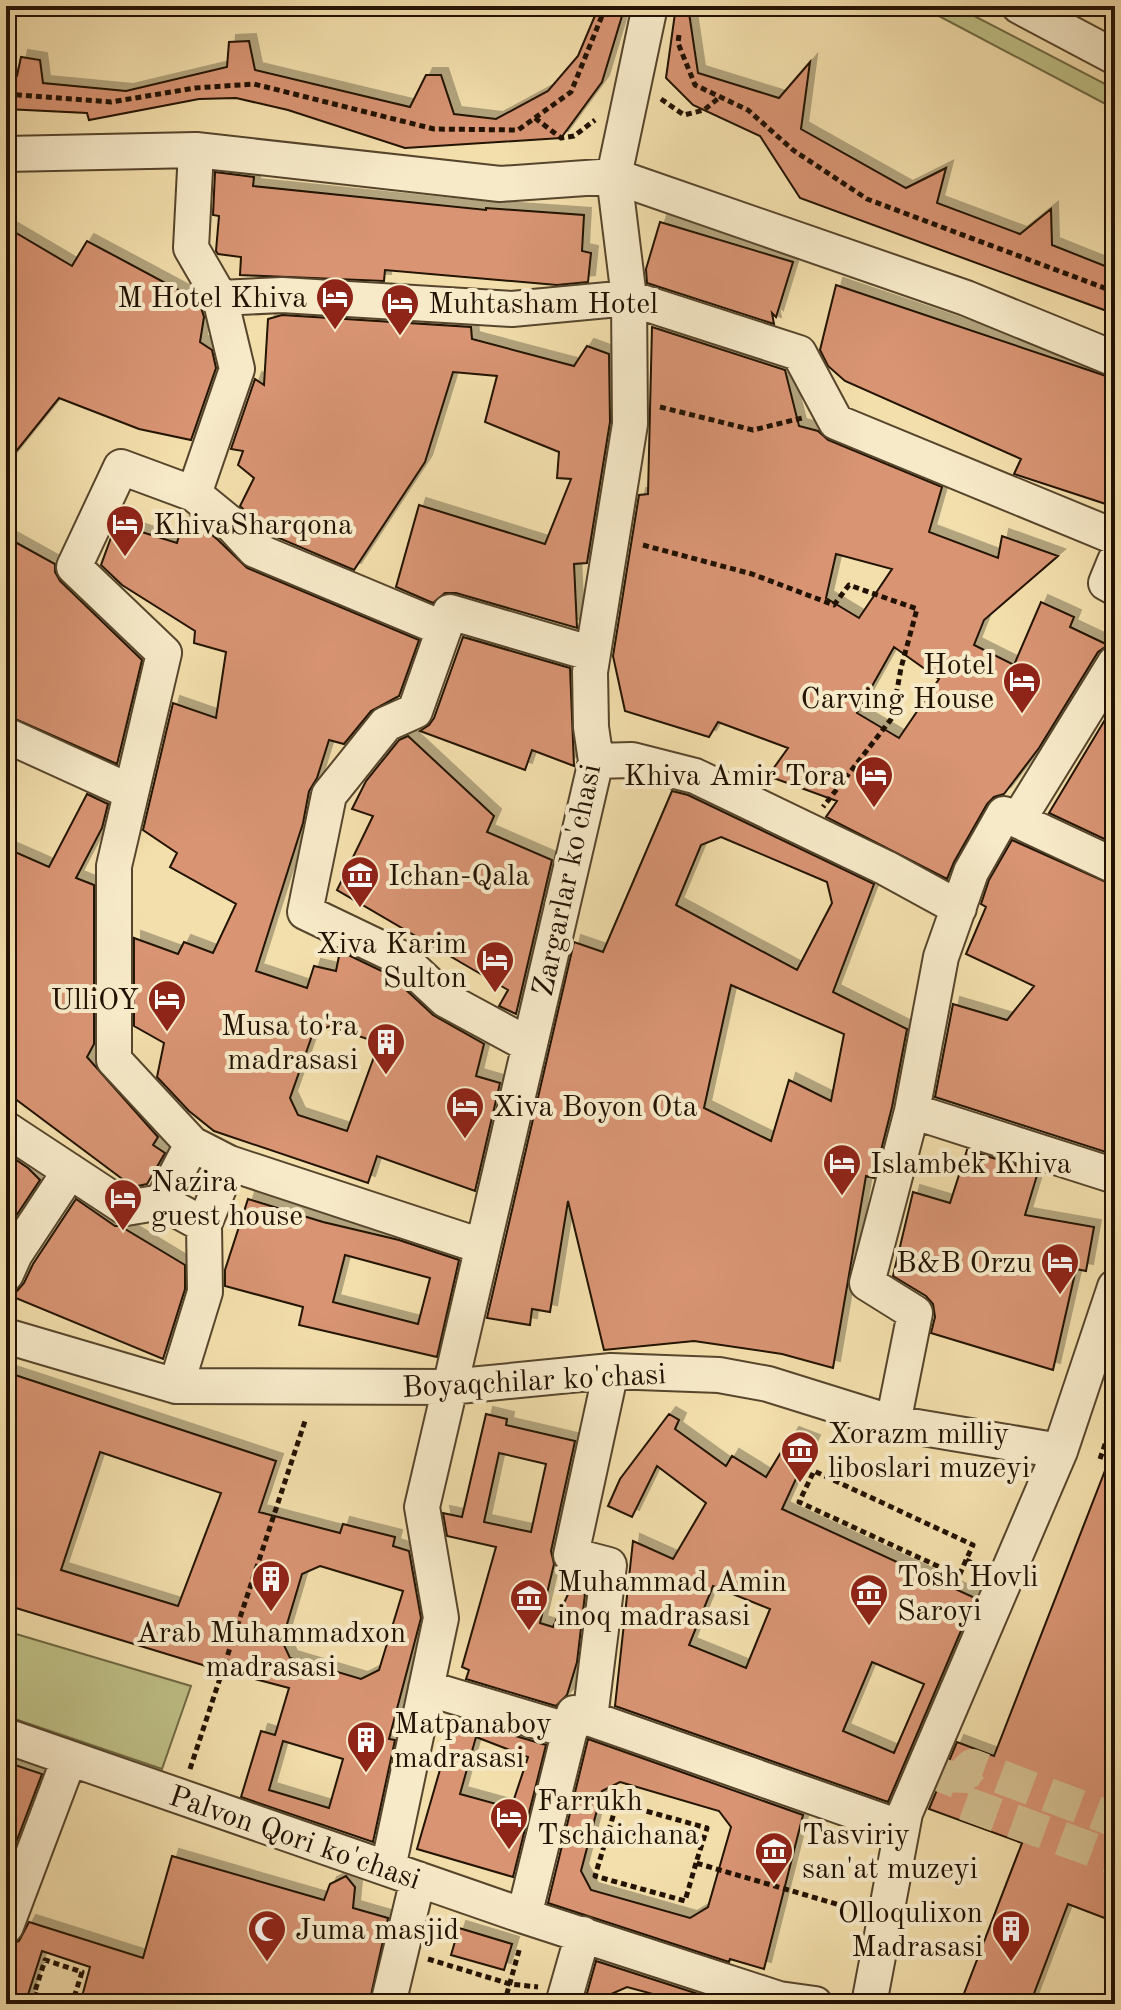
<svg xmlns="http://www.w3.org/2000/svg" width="1121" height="2010" font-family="'Old Standard TT',serif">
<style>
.green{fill:#bfc187;stroke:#706a44;stroke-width:2}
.building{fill:#d89473;stroke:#221202;stroke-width:2;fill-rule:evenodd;filter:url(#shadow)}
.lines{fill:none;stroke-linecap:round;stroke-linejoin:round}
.street-tunnel{stroke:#d4c092;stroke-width:34;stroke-dasharray:34 17;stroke-linecap:butt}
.street-casing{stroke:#56452c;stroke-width:38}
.path{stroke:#221202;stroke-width:5;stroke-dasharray:6 4;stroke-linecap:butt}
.street{stroke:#f7eac9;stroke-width:34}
.labels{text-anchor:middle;stroke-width:8;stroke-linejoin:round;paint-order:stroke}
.poi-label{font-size:30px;fill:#221202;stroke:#f7eac9;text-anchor:start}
.street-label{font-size:30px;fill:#221202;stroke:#f7eac9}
</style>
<defs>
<filter id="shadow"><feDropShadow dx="7" dy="-7" stdDeviation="0" flood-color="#0004"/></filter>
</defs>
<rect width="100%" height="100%" fill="#f3dfac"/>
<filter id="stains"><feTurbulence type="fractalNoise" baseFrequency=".0025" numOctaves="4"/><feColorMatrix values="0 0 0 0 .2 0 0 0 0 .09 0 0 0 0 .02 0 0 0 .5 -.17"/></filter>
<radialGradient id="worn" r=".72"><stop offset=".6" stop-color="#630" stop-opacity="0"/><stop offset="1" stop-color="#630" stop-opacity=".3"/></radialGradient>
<path class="green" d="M920,6H955L1115,89V109Z
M6,1631L191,1686L162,1769L6,1716Z"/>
<path class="building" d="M599,6H625L602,82L561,138L405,148L288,110L236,98L199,99L89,120L87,113L6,109V75L17,76L21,57L40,60L43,83L126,91L227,67L229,42L249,41L255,70L410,107L426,75H441L454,114L496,119L548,91L578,56Z
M676,6H688L698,73L779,98L810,62L801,129L906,188L946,168L937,203L1020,234L1051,209L1052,245L1115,270V314L800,198L760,136L693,105L666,78Z
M215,172L254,177L253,186L486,210V208L584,215L582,251L591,253L588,282L557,285L385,270L384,281L240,275L241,257L218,254L216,251L219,216L213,215Z
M660,222L793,262L776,317L772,313L774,324L647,283L646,269Z
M6,227L72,266L87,241L199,301L204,317L200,342L212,350L216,368L191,440L139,429L59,398L6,464Z
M836,285L1115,379V507L1014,474L1021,459L845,381L828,366L820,350Z
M282,315L471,327L472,339L574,366L587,346L609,354L610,422L587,563L574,564L577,628L456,593H445L433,603L396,587L419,505L545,544L571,479L557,478L559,452L485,422L497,376L453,372L425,462L354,570L267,533L240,506L254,478L238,465L243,451L231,449L255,379L264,385L268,319Z
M652,327L785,370L799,426L818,431L828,440L942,487L929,532L998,558L1002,536L1058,556L984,620L974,645L1014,665L1041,602L1074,617L1070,627L1108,645L1098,652L1039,748L1004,794L994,797L987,804L954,862L947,879L826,817L837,801L768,776L788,748L718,722L709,737L625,711L613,656L639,495L648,494ZM836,554L892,569L859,618L826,598ZM894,647L939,679L899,738L857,713Z
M184,517L193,519L218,540L247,568L419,640L399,696L371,711L344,744L329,740L317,778L309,791L303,823L256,971L307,988L314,966L336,971L340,951L390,975L433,1015L484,1044L476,1076L500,1083L475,1191L377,1156L368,1183L214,1131L189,1111L157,1077L164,1043L134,1026V938L178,954L184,942L213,953L236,904L170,867L177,853L143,830L173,703L216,718L226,652L194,643L195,631L122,585L101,565L116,524L177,543ZM330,1026L379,1043L347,1131L298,1115L290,1098L313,1033Z
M6,537L55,564V572L60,581L142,660L117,764L6,715Z
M463,637L570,668L574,766L532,750L525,770L420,731L429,725L434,718Z
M1115,703V844L1049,813Z
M408,736L494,816L487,832L552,860L516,1014L499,1006L508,990L337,890L373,816L352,809L366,781L399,740Z
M672,791L688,795L874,884L833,992L907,1029L892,1107L874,1178L866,1176L833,1368L782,1354L694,1341L604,1350L568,1201L550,1312L532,1309L530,1325L487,1318L574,942L603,952ZM721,837L827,882L832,903L797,970L676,905L701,845ZM731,985L844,1034L831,1101L789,1080L771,1141L704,1108Z
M87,794L108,804L102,828L76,878L94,885V1044L87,1057L158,1137L153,1145L165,1153L147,1184L133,1187L6,1092V848L49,867Z
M1012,840L1115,886V1155L935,1097L953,1004L1007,1020L1034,986L966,954L986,907L981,904L989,880Z
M967,1150L1038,1172L1025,1215L1094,1227L1086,1271L1076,1269L1053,1370L931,1333L935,1317L933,1304L926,1296L893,1276L913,1192L950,1203Z
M6,1153L28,1168L40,1180L6,1231Z
M76,1199L115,1226H120L185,1265V1289L163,1359L6,1294L17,1291L24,1283L33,1264Z
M248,1199L323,1222L399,1240L459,1260L437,1357L299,1325L303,1307L225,1286V1270ZM345,1255L430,1278L418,1324L333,1302Z
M6,1372L276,1461L259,1512L340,1533L343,1524L395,1537L393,1546L409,1551L421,1618L389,1739L395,1740L373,1842L241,1797L261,1731L275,1735L289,1688L206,1666L6,1605V1425L14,1401L6,1399ZM100,1452L221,1493L178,1606L61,1570ZM320,1566L403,1591L379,1670L361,1679L290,1658L282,1641L302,1574ZM283,1741L343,1759L329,1808L269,1790Z
M486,1414L507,1419L506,1425L575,1441L551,1551L554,1564L540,1623L553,1627L570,1590L585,1594L577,1662L567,1695L556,1706L466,1679L469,1670L462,1667L496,1547L447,1536L443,1513L462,1517ZM499,1453L546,1464L531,1532L484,1522Z
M669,1414L679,1420L675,1429L726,1466L732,1456L766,1477L792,1434L813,1442L782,1509L975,1598L888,1802L615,1706L633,1541L673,1559L706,1503L657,1466L632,1517L608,1506L620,1479ZM713,1586L770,1609L746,1668L689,1645ZM872,1662L924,1684L894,1753L843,1731Z
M1113,1450L1115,1922L1068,1904L1030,2004H960L1022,1843L929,1809L957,1742L994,1756Z
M455,1718L546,1745L513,1877L417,1849ZM476,1737L528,1757L511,1808L460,1794Z
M588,1739L803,1815L764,1969L730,1959L729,1962L548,1903ZM620,1782L719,1811L731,1827L708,1907L690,1918L591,1890L581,1871L602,1791Z
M6,1762L42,1774L6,1869Z
M172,1856L324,1900L330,1884L346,1876L355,1887L353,1908L388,1918L369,2004H80L90,1967L42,1951L25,2004H6V1946L19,1941L29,1922L143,1958Z
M459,1928L512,1944L504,1970L451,1955Z
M596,1961L717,2000L715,2004H684L683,2002L627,1987L609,1995L607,2004H584Z"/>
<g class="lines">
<path class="street-tunnel" d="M936,1773L957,1781L956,1800L1115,1858
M957,1781L972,1766L1115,1820"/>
<defs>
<path id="street" d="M1019,6L1115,57
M6,154L196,150L500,184L614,176L966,298L1115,359
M220,298L282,295L512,309L629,298L799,353L836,422L1115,537
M194,494L237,369L220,298L191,248L196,150
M1115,561L1106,583L1115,588
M6,735L131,792
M596,761L632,760L695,776L886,868L959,908
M1018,820L1115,663
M529,1045L446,1000L401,958L305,912L329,795L386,724L415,711L450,612L593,654
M912,1111L1115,1176
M6,1129L126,1208L162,1202
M192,1144L114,1060V866L164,653L74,567L121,467L194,494L232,525L255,550L444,629
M229,1163L481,1246
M6,1274L15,1254L70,1171
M6,1336L176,1386L449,1387L611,1371L719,1375L768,1384L893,1423L1060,1451
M176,1386L205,1292L204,1225L229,1163L192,1144L162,1202L204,1225
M893,1423L915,1313L867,1283L912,1111L941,957L971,872L1004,814L1115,866
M426,1688L570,1731
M590,1718L609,1565L571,1555L611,1371
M6,1736L524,1916L779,1999L815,2004
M388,1868L441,1618L422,1507L596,761L591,727L590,672L630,424L629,298L614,176L650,6
M524,1916L574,1713L902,1828
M6,1926L69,1759
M388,2004L418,1879
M563,2004L583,1934
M869,2004L905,1813L1060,1451L1115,1287"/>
</defs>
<use href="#street" class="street-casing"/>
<path class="path" d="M679,35L678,43L695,85L748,110L793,150L867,199L1115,292
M6,94L111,102L195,88L254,84L434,129L518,130L571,92L606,6
M661,99L684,115L704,110L720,97
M535,118L561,138L574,136L595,120
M660,407L753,430L802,418
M643,545L752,574L834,605L849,585L917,609L901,668L892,718L823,807
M1100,1459L1115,1415
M966,1560L959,1576L799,1502L814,1471L973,1545L966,1560L979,1566
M190,1769L306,1418
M696,1863L685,1901L595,1876L617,1803L707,1828L696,1863L857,1910
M428,1959L510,1984L538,1987
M68,2004L34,1994L45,1960L82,1972L72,2004
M504,2004L520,1947"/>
<use href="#street" class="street"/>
</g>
<defs>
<symbol id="hotel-pin" viewBox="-11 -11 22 30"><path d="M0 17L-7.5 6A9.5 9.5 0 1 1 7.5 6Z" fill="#8f2418" stroke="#f7eac9"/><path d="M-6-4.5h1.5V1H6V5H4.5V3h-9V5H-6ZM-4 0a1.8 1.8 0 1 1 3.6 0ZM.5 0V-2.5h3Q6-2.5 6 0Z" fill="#fff"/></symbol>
<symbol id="museum-pin" viewBox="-11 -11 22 30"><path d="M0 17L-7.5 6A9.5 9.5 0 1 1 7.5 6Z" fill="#8f2418" stroke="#f7eac9"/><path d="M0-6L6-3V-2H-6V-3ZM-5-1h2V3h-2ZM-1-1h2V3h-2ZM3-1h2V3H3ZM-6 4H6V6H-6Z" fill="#fff"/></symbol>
<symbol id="building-pin" viewBox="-11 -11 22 30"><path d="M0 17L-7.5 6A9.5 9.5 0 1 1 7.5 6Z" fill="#8f2418" stroke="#f7eac9"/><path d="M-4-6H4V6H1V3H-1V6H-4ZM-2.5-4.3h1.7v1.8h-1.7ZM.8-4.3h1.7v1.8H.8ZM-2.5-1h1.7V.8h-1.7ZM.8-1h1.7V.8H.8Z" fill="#fff"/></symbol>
<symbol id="mosque-pin" viewBox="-11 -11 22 30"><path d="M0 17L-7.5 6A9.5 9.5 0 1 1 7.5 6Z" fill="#8f2418" stroke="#f7eac9"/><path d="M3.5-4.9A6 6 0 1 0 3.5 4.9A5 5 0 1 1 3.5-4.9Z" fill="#fff"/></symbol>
</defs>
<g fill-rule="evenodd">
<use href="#hotel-pin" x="313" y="275" width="44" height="60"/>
<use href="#hotel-pin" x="378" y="281" width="44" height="60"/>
<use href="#hotel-pin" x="103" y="502" width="44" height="60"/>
<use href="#hotel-pin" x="1000" y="659" width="44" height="60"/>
<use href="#hotel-pin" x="852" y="753" width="44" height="60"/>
<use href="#museum-pin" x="338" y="853" width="44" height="60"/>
<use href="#hotel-pin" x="473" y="938" width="44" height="60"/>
<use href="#hotel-pin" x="145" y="977" width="44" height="60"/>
<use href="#building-pin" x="364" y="1020" width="44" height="60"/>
<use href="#hotel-pin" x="443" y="1084" width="44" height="60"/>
<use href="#hotel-pin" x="820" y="1141" width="44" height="60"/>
<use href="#hotel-pin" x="101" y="1176" width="44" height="60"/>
<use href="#hotel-pin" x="1038" y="1240" width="44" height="60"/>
<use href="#museum-pin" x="778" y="1428" width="44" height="60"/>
<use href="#building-pin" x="249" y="1557" width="44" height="60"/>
<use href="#museum-pin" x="847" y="1571" width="44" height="60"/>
<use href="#museum-pin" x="507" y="1576" width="44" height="60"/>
<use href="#building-pin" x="344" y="1718" width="44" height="60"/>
<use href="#hotel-pin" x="487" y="1795" width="44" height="60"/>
<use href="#museum-pin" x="752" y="1829" width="44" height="60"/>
<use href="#mosque-pin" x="245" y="1907" width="44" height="60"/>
<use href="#building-pin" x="989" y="1907" width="44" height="60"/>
</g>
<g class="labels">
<g class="poi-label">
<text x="307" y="307" text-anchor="end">M Hotel Khiva</text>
<text x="428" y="313">Muhtasham Hotel</text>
<text x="153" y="534">KhivaSharqona</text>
<text x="994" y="674" text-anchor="end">Hotel<tspan x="994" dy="34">Carving House</tspan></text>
<text x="846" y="785" text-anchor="end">Khiva Amir Tora</text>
<text x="388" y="885">Ichan-Qala</text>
<text x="467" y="953" text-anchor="end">Xiva Karim<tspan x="467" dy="34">Sulton</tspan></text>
<text x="139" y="1009" text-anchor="end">UlliOY</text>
<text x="358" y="1035" text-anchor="end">Musa to'ra<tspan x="358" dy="34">madrasasi</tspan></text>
<text x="493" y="1116">Xiva Boyon Ota</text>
<text x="870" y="1173">Islambek Khiva</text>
<text x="151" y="1191">Nazira<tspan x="151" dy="34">guest house</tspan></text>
<text x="1032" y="1272" text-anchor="end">B&amp;B Orzu</text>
<text x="828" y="1443">Xorazm milliy<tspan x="828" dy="34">liboslari muzeyi</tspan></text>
<text x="897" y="1586">Tosh Hovli<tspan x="897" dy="34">Saroyi</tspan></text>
<text x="557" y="1591">Muhammad Amin<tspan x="557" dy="34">inoq madrasasi</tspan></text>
<text x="271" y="1642" text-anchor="middle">Arab Muhammadxon<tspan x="271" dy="34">madrasasi</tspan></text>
<text x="394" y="1733">Matpanaboy<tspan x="394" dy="34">madrasasi</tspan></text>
<text x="537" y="1810">Farrukh<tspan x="537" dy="34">Tschaichana</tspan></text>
<text x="802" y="1844">Tasviriy<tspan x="802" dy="34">san'at muzeyi</tspan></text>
<text x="983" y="1922" text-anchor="end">Olloqulixon<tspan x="983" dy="34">Madrasasi</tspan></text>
<text x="295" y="1939">Juma masjid</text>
</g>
<g class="street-label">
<text transform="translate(566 880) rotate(-78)" y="10">Zargarlar ko'chasi</text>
<text transform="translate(534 1380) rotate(-3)" y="10">Boyaqchilar ko'chasi</text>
<text transform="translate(295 1837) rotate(19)" y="10">Palvon Qori ko'chasi</text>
</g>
</g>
<rect width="1121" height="2010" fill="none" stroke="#f3dfac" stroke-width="32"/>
<rect x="8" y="8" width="1105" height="1994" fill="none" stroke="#221202" stroke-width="4"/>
<rect x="16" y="16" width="1089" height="1978" fill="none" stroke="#221202" stroke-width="2"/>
<rect width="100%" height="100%" filter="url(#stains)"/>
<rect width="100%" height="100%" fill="url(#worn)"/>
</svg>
